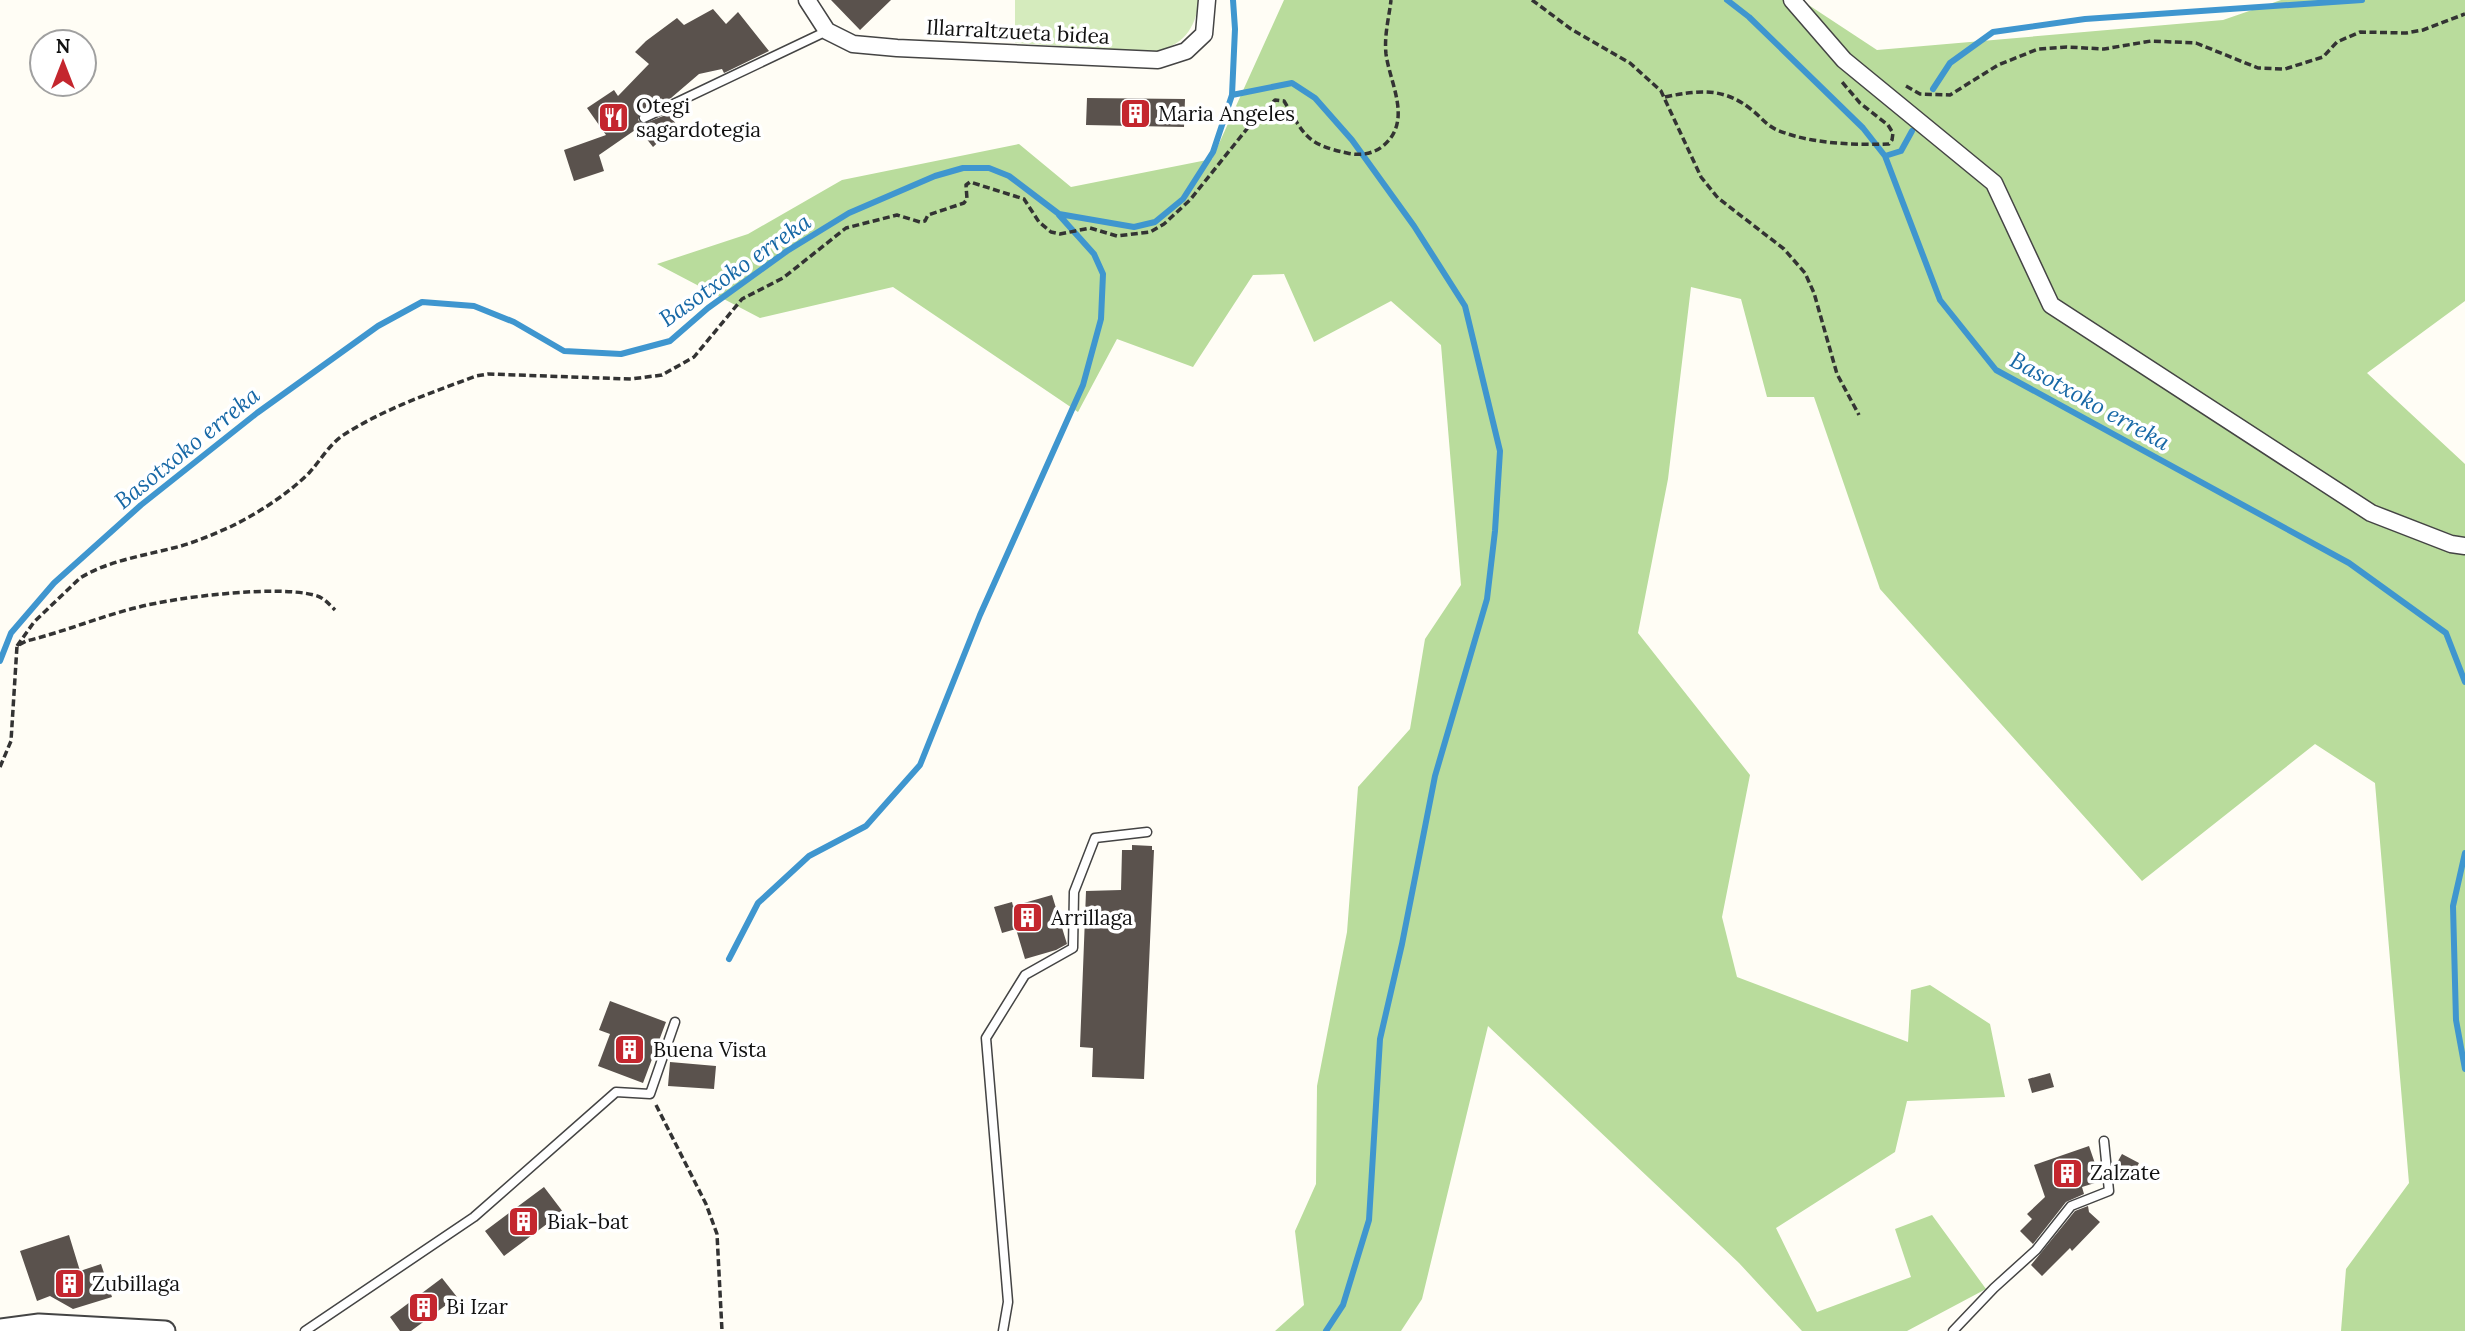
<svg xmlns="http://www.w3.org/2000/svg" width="2465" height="1331" font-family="Lora,serif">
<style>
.green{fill:#d5ebbd}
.forest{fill:#b9dc9c}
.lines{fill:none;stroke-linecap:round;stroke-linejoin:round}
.stream{stroke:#3f96cf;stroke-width:6}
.building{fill:#5a524d}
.service-casing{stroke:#444;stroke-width:11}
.minor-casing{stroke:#444;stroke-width:19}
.tertiary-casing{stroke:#444;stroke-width:23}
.path{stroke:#333;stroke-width:3.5;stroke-dasharray:7 3.5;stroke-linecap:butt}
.service{stroke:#fff;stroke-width:8}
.minor{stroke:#fff;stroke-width:16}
.tertiary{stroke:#fff;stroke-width:19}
.labels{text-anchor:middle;stroke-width:7;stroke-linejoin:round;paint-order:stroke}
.street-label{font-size:21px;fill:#111;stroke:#fff}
.poi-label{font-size:21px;fill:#111;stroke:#fff;text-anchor:start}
.water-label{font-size:23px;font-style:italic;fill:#1768a6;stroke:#fff}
</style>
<rect width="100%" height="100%" fill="#fffdf5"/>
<path class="green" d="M1015,0H1200C1194,30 1184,46 1152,52L1015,43Z"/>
<path class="forest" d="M1284,0H1801L1877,50L2223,20L2281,0H2465V301L2367,373L2465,464V1331H2341L2346,1269L2409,1183L2375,783L2315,744L2142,881L1880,589L1814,397H1767L1741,299L1691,287L1668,479L1638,633L1750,775L1722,917L1737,977L1908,1042L1911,990L1930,985L1990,1024L2005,1097L1907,1101L1895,1152L1776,1228L1817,1312L1911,1277L1895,1229L1932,1215L1986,1289L1907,1331H1802L1739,1263L1488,1026L1422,1299L1401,1331H1275L1304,1305L1295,1231L1316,1184L1317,1086L1347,932L1358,787L1410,729L1425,639L1461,585L1441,345L1391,301L1314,342L1284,274L1253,275L1193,367L1117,339L1078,412L893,287L760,318L657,264L748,234L842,180L1019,144L1071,187L1212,159Z"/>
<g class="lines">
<path class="stream" d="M1727,0L1749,17L1863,128L1885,156L1940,300L1996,370L2349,563L2446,633L2465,682
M1933,89L1950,63L1993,32L2085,19L2362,0
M1232,95L1292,83L1315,98L1352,140L1414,226L1465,306L1500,451L1495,531L1487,599L1435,776L1402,944L1380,1039L1369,1220L1343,1305L1326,1331
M1885,156L1901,151L1912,131
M0,661L11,633L54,583L141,505L257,413L378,326L422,302L474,306L514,322L564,351L621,354L670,341L708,308L787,251L849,213L935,176L963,168H989L1009,176L1059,214L1134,227L1155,222L1183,199L1213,152L1232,95L1235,29L1233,0
M2465,853L2453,906L2456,1020L2465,1069
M729,959L758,903L809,856L866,826L920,765L980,615L1083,385L1101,319L1103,274L1094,254L1059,215"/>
</g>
<path class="building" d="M831,0H891L860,30Z
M713,9L726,24L738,12L769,51L724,73L722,69L699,74L671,98L641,112L638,120L643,124L668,114L677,125L653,147L638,128L599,155L604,171L574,181L564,150L606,135L587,108L614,90L618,96L649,64L635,52L646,41L677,18L684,25Z
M1087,98L1185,99L1184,127L1086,125Z
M1132,845L1152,846V850H1154L1144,1079L1092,1077L1093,1048L1080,1047L1086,891L1121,890L1122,850H1132Z
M1052,895L1067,944L1056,950L1025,959L1016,929L1002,933L994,907L1012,902L1013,906Z
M610,1001L666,1022L643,1083L598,1066L610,1034L599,1030Z
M670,1062L716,1066L714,1089L668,1086Z
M2050,1073L2054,1087L2032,1093L2028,1079Z
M2089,1146L2101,1181L2082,1187L2084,1194L2066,1202L2033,1244L2020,1231L2032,1219L2027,1214L2045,1197L2034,1165Z
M2122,1154L2139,1163L2131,1178L2114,1168Z
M544,1187L563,1212L504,1256L485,1231Z
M2088,1206L2089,1212L2100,1222L2072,1251L2070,1248L2042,1276L2031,1265L2075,1211Z
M69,1235L80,1271L101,1264L112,1297L73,1309L50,1296L37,1301L20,1251Z
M442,1278L457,1297L411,1331H400L390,1317Z"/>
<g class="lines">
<defs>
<path id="service" d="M644,118L827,31
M305,1331L474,1217L616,1092L650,1094L675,1022
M1003,1331L1008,1302L986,1038L1025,975L1073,948L1074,892L1095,838L1147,832
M1953,1331L1994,1288L2036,1250L2071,1206L2109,1191L2104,1141"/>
<path id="minor" d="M807,0L827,31L853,44L897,48L1158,60L1186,51L1204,34L1207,0
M1792,0L1844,60L1994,183L2051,305L2371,513L2451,544L2465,546"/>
<path id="tertiary" d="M0,1329L39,1324L165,1331"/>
</defs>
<use href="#service" class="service-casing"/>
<use href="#minor" class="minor-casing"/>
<use href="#tertiary" class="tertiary-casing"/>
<path class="path" d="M1532,0L1571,29L1630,63L1661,91L1701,177L1718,198L1784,249L1805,273L1814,293L1837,374L1859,415
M1906,86L1920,94L1950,95L1998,65L2038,49L2067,47L2104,49L2151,41L2196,43L2258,68L2285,69L2323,57L2337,42L2360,32L2406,33L2423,30L2465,14
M1665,97C1698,90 1724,87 1752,110C1761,117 1766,125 1777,130C1811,144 1853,145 1889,144L1892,140L1893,133L1888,125L1860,103L1842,82
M17,646L34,622L80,578C109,560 148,555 181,546C198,541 214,534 230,527C257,514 288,494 309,473C321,460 330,443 345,434C386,408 431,393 476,376L488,374L631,379L662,375L694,357L742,299L783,278L846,228L897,215L920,222L925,221L928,215L964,203L967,199L966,185L970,182L1024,199L1039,222L1051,232L1060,234L1090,228L1117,236L1150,232L1164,224L1190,200L1250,125L1275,100L1284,101C1305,136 1306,144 1347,153C1360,156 1373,154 1383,146C1413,121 1390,84 1386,54C1384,35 1389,18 1391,0
M0,767L11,741L17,646L26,641C64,632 101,616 139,607C178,597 275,585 314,595C323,597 328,603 335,610
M656,1105L706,1204L717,1234L722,1331"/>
<use href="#service" class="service"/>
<use href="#minor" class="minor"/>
<use href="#tertiary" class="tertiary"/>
</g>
<defs>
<symbol id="building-square" viewBox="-11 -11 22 22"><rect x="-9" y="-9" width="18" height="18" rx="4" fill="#c4262e" stroke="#fff"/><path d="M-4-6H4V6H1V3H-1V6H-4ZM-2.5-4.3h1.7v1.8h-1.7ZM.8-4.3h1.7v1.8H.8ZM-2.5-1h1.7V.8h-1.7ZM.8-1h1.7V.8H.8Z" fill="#fff"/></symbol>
<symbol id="restaurant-square" viewBox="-11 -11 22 22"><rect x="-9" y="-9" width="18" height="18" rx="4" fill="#c4262e" stroke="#fff"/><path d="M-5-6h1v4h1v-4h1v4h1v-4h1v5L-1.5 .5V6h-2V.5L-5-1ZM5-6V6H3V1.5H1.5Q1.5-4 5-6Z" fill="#fff"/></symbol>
</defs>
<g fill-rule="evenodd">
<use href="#building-square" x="1118" y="96" width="35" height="35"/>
<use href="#restaurant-square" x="596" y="100" width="35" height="35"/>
<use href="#building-square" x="1010" y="900" width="35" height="35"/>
<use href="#building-square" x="612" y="1032" width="35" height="35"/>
<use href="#building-square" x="2050" y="1156" width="35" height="35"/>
<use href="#building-square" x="506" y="1204" width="35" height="35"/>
<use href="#building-square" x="52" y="1266" width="35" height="35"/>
<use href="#building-square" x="406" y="1290" width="35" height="35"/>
</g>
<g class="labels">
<g class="street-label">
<text transform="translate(1018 32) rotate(3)" y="7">Illarraltzueta bidea</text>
</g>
<g class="poi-label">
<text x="636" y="113">Otegi<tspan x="636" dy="24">sagardotegia</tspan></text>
<text x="1158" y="121">Maria Angeles</text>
<text x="1051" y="925">Arrillaga</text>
<text x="653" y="1057">Buena Vista</text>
<text x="2090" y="1180">Zalzate</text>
<text x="547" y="1229">Biak-bat</text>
<text x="92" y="1291">Zubillaga</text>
<text x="446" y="1314">Bi Izar</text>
</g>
<g class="water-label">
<text transform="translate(735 270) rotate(-35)" y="8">Basotxoko erreka</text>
<text transform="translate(2090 401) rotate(29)" y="8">Basotxoko erreka</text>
<text transform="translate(187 448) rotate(-39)" y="8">Basotxoko erreka</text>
</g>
</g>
<g transform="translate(63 63)"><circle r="33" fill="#ffffff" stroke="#a0a0a0" stroke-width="2"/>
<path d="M0-5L12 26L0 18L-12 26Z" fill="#c4262e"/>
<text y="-10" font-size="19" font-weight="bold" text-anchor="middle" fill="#111111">N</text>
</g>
</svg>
